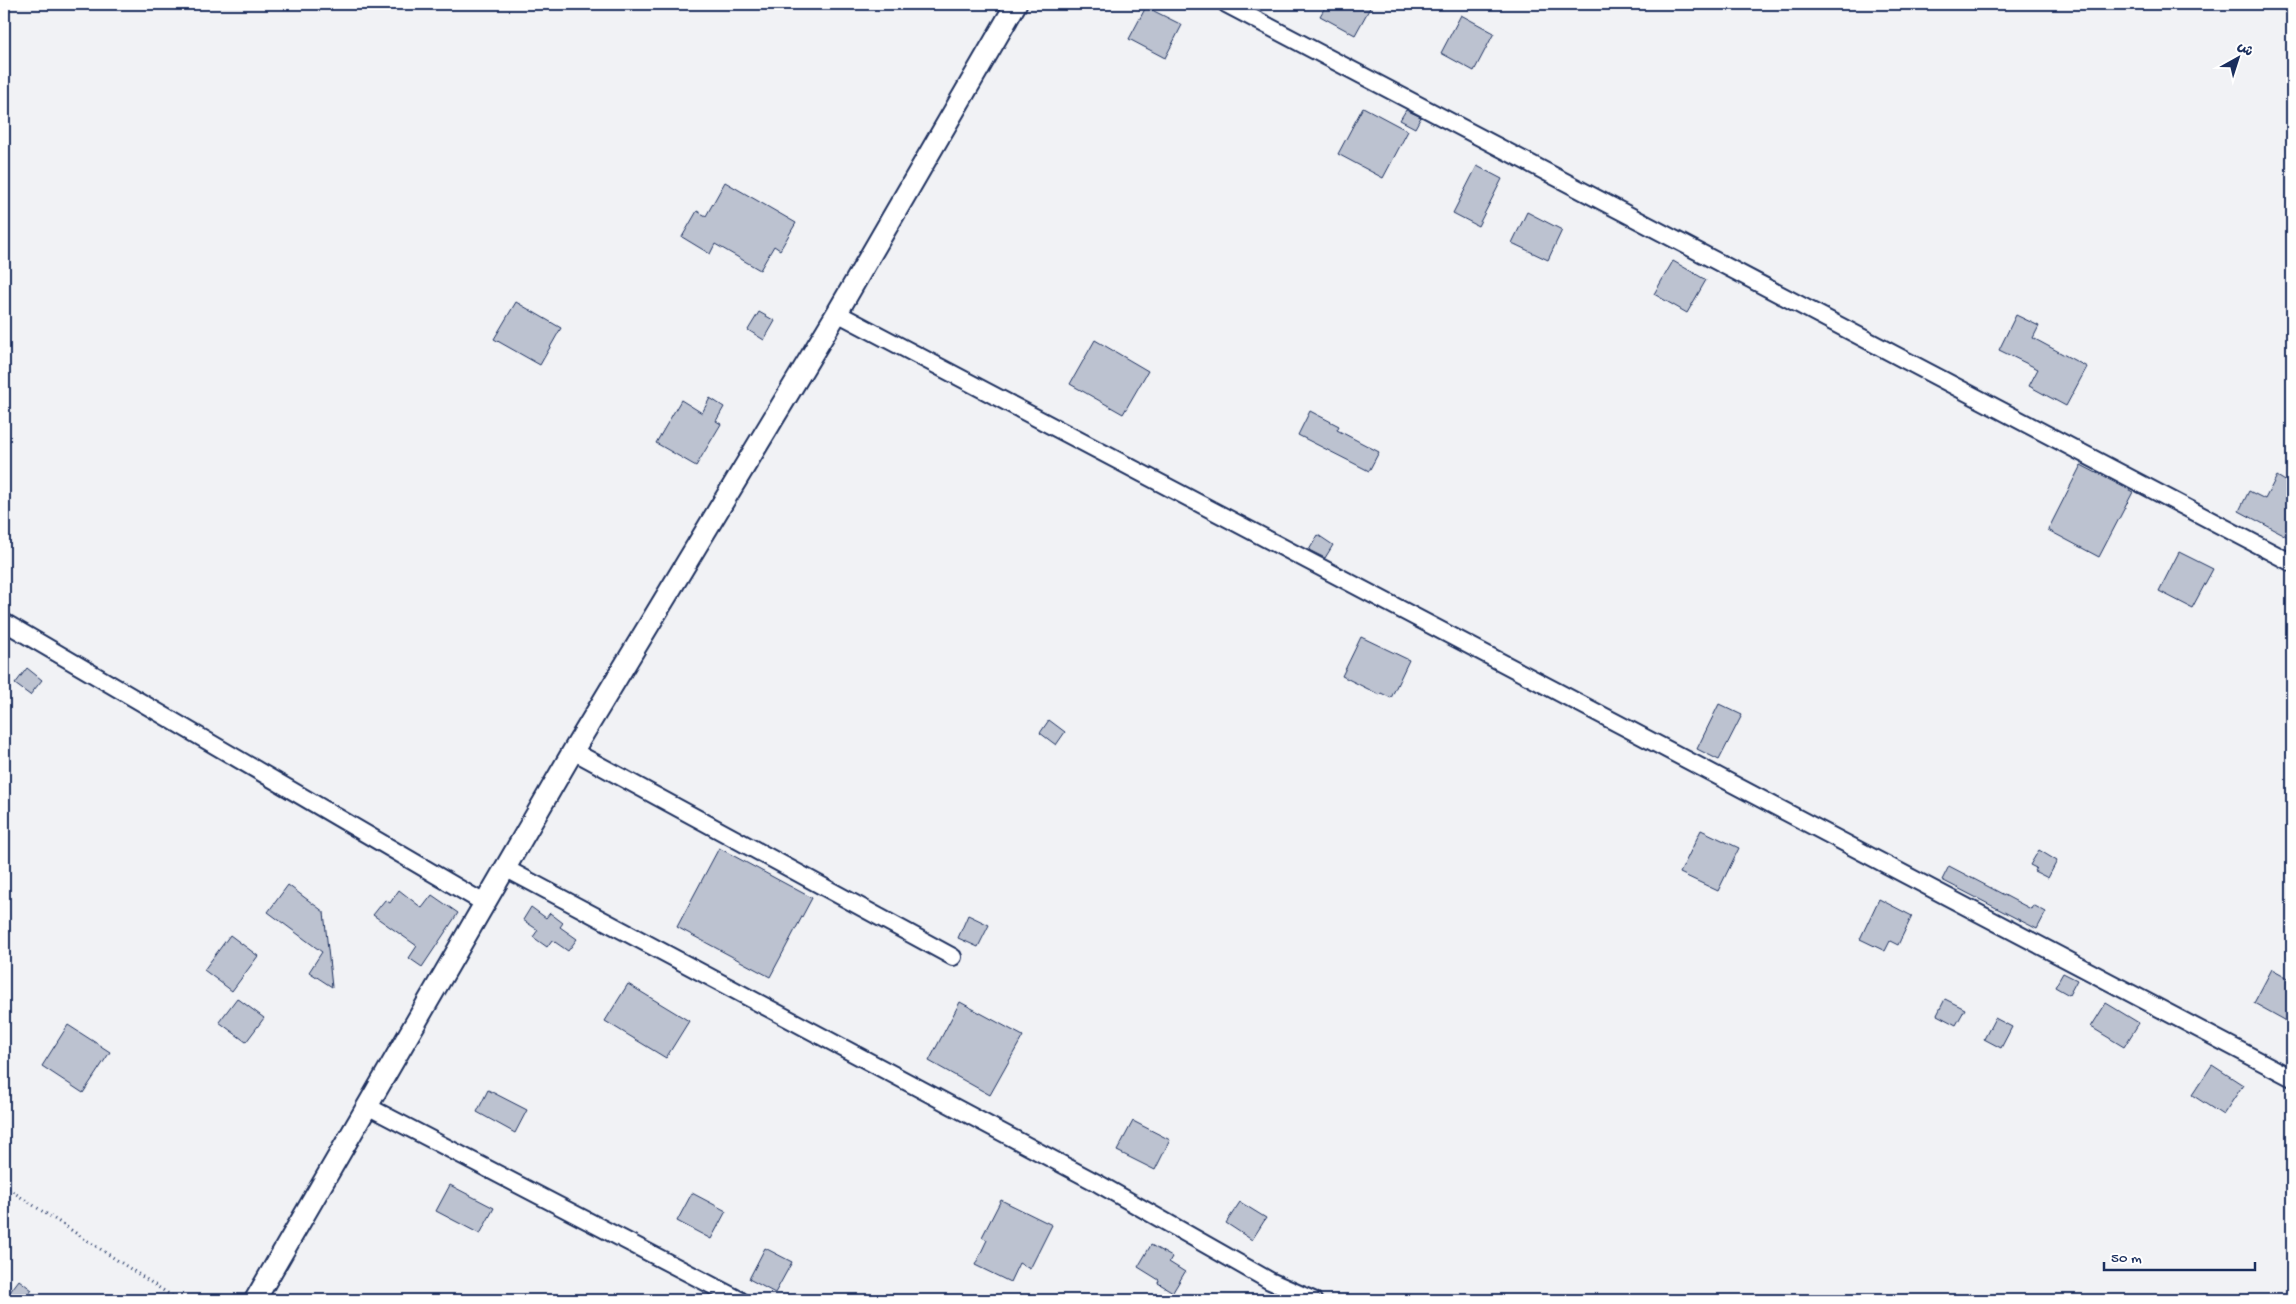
<svg xmlns="http://www.w3.org/2000/svg" width="2296" height="1304" font-family="'Gochi Hand','Playpen Sans Arabic',sans-serif">
<style>
.building{fill:#bcc2d0;stroke:#1b2f5e}
.lines{fill:none;stroke-linecap:round;stroke-linejoin:round}
.minor-casing{stroke:#1b2f5e;stroke-width:20}
.tertiary-casing{stroke:#1b2f5e;stroke-width:24}
.path{stroke:#1b2f5e;stroke-width:3;stroke-dasharray:1 4;stroke-linecap:butt}
.minor{stroke:#fff;stroke-width:16}
.tertiary{stroke:#fff;stroke-width:20}
</style>
<rect width="100%" height="100%" fill="#f1f2f5"/>
<filter id="ink" filterUnits="userSpaceOnUse"><feTurbulence type="fractalNoise" baseFrequency=".02" numOctaves="2"/><feDisplacementMap in="SourceGraphic" scale="10" xChannelSelector="R" yChannelSelector="G"/><feConvolveMatrix kernelMatrix="1 2 1 2 8 2 1 2 1" color-interpolation-filters="sRGB"/></filter>
<g filter="url(#ink)">
<path class="building" d="M1327,4H1372L1355,35L1320,16Z
M1146,7L1182,25L1165,58L1129,39Z
M1461,15L1494,33L1474,71L1441,53Z
M1363,107L1408,131L1383,178L1338,154Z
M1406,110L1421,117L1415,128L1400,120Z
M1477,166L1502,179L1478,226L1453,213Z
M725,182L796,223L780,250L774,246L760,270L715,244L710,254L682,237L697,211L706,216Z
M1527,212L1562,230L1548,260L1512,243Z
M1673,261L1706,280L1687,313L1654,294Z
M516,302L561,328L540,365L494,339Z
M759,312L775,321L764,340L748,330Z
M2016,315L2039,326L2033,338L2087,367L2066,406L2029,386L2038,369L1999,350Z
M1095,340L1148,371L1123,414L1070,384Z
M710,398L724,407L716,421L721,424L696,466L656,443L681,400L702,413Z
M1310,411L1339,426L1337,430L1379,452L1369,471L1298,435Z
M2081,465L2133,492L2099,557L2048,530Z
M2277,476L2292,485V539L2239,511L2249,491L2265,499Z
M1318,535L1333,545L1325,558L1309,550Z
M2179,552L2213,569L2192,608L2159,591Z
M1361,637L1409,660L1391,698L1381,693L1380,695L1342,676Z
M27,668L42,680L30,695L15,684Z
M1719,704L1742,715L1719,760L1697,749Z
M1049,720L1065,732L1056,745L1040,733Z
M1701,830L1739,848L1718,891L1680,873Z
M719,848L812,898L770,977L677,927Z
M2039,850L2057,861L2048,878L2034,871L2036,868L2030,865Z
M1949,866L2031,909L2033,905L2046,912L2037,929L1942,880Z
M288,885L324,912L332,987L309,972L322,952L268,912Z
M399,890L422,908L432,895L458,913L422,967L409,958L417,946L373,915L385,900L390,903Z
M1879,899L1912,916L1898,945L1890,941L1885,951L1860,939Z
M531,907L546,918L550,913L563,923L560,927L577,939L568,951L552,940L547,947L533,937L538,930L523,920Z
M968,915L989,925L978,947L958,938Z
M230,935L258,956L232,991L204,970Z
M2272,969L2292,980V1024L2254,1003Z
M2063,973L2077,980L2069,995L2055,987Z
M628,984L689,1021L666,1058L605,1021Z
M237,998L264,1018L246,1042L219,1022Z
M1945,999L1965,1009L1956,1025L1937,1015Z
M960,1002L1023,1036L990,1095L929,1061Z
M2106,1003L2139,1023L2124,1047L2091,1027Z
M1995,1018L2012,1027L2001,1048L1984,1039Z
M68,1025L110,1052L83,1093L42,1066Z
M2212,1065L2243,1085L2223,1115L2192,1095Z
M488,1090L527,1110L515,1133L477,1112Z
M1133,1121L1170,1140L1155,1170L1117,1151Z
M450,1185L494,1208L480,1234L436,1211Z
M692,1193L726,1211L711,1239L677,1221Z
M1001,1200L1052,1225L1030,1269L1019,1263L1010,1282L975,1265L987,1240L982,1237Z
M1240,1202L1266,1218L1252,1240L1226,1223Z
M1151,1245L1172,1257L1169,1262L1185,1272L1173,1292L1158,1283L1159,1280L1138,1267Z
M765,1248L792,1262L775,1293L749,1279Z
M19,1280L32,1290L24,1300H4Z"/>
<g class="lines">
<defs>
<path id="minor" d="M1226,4L2292,563
M837,313L2292,1078
M4,622L484,903
M573,751L953,957
M505,868L1099,1184L1270,1281L1313,1300
M367,1106L740,1300"/>
<path id="tertiary" d="M255,1300L573,751L837,313L1016,4"/>
</defs>
<use href="#minor" class="minor-casing"/>
<use href="#tertiary" class="tertiary-casing"/>
<path class="path" d="M4,1186L178,1300"/>
<use href="#minor" class="minor"/>
<use href="#tertiary" class="tertiary"/>
</g>
</g>
<rect width="2296" height="1304" fill="none" stroke="#fff" stroke-width="20"/>
<rect x="10" y="10" width="2276" height="1284" fill="none" stroke="#1b2f5e" stroke-width="2" filter="url(#ink)"/>
<g transform="translate(2238 58) rotate(39)" stroke="#ffffff" stroke-width="4" paint-order="stroke">
<path d="M0-4L9 19L0 12L-9 19Z" fill="#1b2f5e"/>
<text y="-8" font-size="14" font-weight="bold" text-anchor="middle" fill="#1b2f5e">ش</text>
</g>
<path d="M2104 1262v8h151v-8" fill="none" stroke="#1b2f5e" stroke-width="2.5"/>
<text x="2111" y="1262" font-size="15" fill="#1b2f5e" stroke="#ffffff" stroke-width="4" paint-order="stroke">50 m</text>
</svg>
